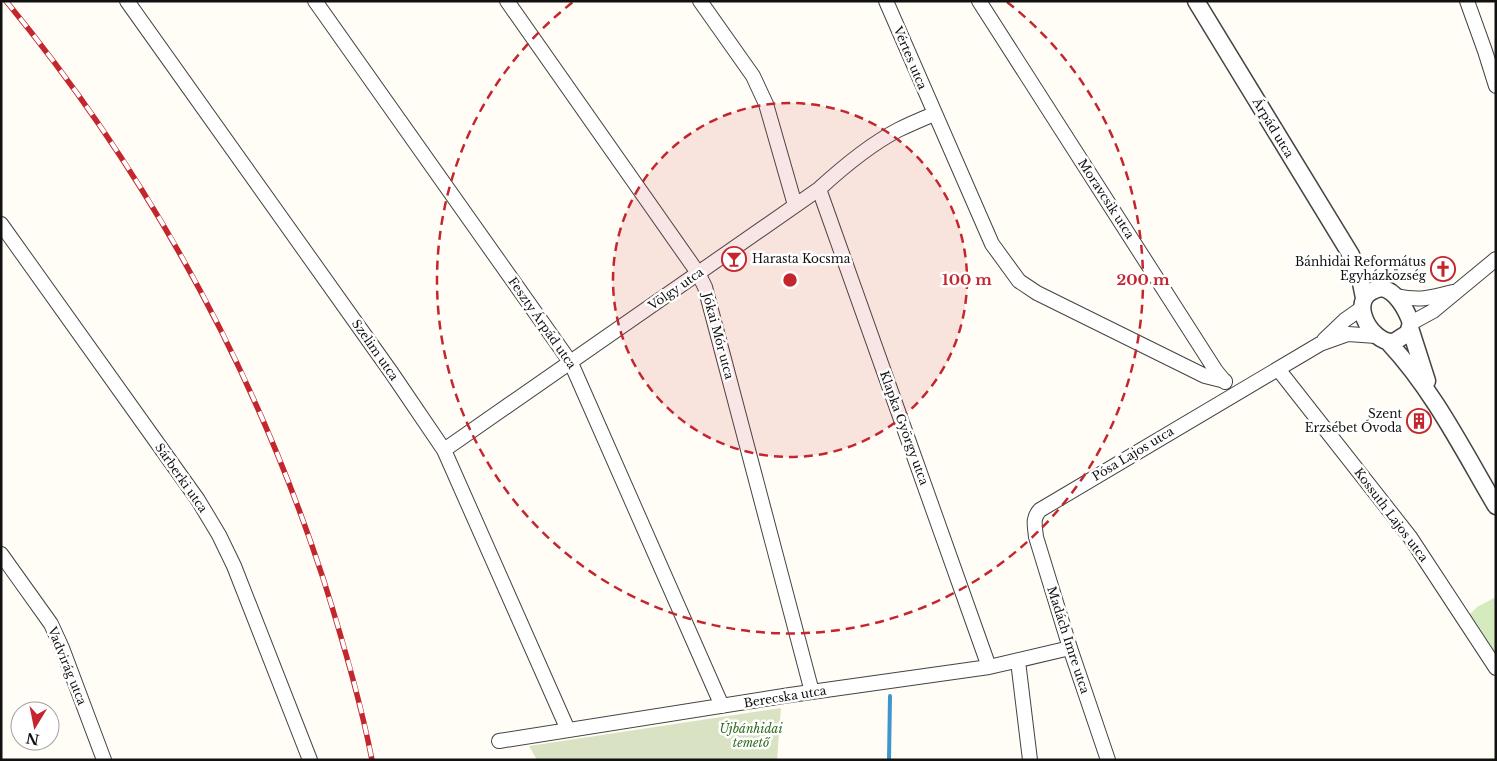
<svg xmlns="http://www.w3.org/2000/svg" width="1497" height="761" font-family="'Libre Baskerville',serif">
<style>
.green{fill:#d5ebbd}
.cemetery{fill:#d9e3c4}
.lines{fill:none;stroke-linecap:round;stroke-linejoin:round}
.stream{stroke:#3f96cf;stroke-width:4}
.minor-casing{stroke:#444;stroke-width:16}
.tertiary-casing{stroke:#444;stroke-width:19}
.minor{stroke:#fff;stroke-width:14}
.tertiary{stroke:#fff;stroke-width:16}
.rail-casing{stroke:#c4262e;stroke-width:5.5}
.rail{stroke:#fff;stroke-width:4;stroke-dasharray:11;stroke-linecap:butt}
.ring{fill:none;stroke:#c4262e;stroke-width:2.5;stroke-dasharray:9 6}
.labels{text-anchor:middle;stroke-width:5;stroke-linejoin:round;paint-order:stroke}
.street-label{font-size:12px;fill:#111;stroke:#fff}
.poi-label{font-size:12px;fill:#111;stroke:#fff;text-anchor:end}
.park-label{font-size:12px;font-style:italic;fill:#2f6b1f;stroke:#fff}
.centre{fill:#c4262e;stroke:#fff;stroke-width:2.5}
.ring-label{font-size:15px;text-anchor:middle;font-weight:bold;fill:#c4262e;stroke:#fff;stroke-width:5;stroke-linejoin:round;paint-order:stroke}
</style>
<rect width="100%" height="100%" fill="#fffdf5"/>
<path class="green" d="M1496,597V668L1468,616L1477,607Z"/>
<path class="cemetery" d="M781,708L777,760H537L529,746Z"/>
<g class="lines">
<path class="stream" d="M889,760L890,696"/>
<defs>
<path id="minor" d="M127,1L391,372L444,450L568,730
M315,1L571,363L722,706
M507,1L698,273L705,287L812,692
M700,1L753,76L766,104L795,205
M886,1L992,244L1019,281L1037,293L1205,376L1225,381
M979,1L1216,371L1225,382
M1467,1L1485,51L1496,86
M819,189L989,667
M1,224L198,500L219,535L234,566L310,760
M1396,296C1420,301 1430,298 1453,292
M1411,323L1433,311L1496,259
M1324,340L1345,320L1362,308
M1278,369L1410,537L1496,668
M444,450L819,189C843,167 869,145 898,130C910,124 922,119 934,114
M1,554L51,624L62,648L104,760
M1018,661L1030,760
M499,741L790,695L989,667L1070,648
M1108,760L1070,648L1036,537C1035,526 1032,518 1040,510L1320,344L1348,334L1376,336"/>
<path id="tertiary" d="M1196,1L1351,255L1360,278L1364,298
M1382,288C1396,291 1406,309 1411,323L1408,333L1394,342C1370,344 1343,294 1382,288Z
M1410,328L1427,381
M1389,343C1433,390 1463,450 1496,506"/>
</defs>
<use href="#minor" class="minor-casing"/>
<use href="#tertiary" class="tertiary-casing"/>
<use href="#minor" class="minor"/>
<use href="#tertiary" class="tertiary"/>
<defs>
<path id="rail" d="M6,1C149,175 253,365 323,578C342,638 360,698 372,760"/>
</defs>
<use href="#rail" class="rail-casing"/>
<use href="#rail" class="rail"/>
</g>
<circle cx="790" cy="280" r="177" fill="#c4262e" fill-opacity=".12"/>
<g class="ring">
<circle cx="790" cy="280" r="177"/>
<path d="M1007 2A353 353 0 1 1 573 2"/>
</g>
<defs>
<symbol id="bar-ring" viewBox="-11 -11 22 22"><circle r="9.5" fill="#fff" stroke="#c4262e" stroke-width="1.5"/><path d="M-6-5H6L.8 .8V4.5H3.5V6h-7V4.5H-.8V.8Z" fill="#c4262e"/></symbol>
<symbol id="church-ring" viewBox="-11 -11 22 22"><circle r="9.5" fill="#fff" stroke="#c4262e" stroke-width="1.5"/><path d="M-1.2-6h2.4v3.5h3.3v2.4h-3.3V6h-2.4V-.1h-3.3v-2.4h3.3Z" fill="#c4262e"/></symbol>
<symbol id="building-ring" viewBox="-11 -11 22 22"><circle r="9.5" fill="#fff" stroke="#c4262e" stroke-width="1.5"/><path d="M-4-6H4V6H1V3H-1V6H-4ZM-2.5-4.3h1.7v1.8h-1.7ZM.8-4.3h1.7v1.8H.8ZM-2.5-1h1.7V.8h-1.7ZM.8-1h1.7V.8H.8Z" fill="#c4262e"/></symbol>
</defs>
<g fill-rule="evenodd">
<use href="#bar-ring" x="720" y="245" width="28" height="28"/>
<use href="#church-ring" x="1429" y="255" width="28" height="28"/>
<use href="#building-ring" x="1405" y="407" width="28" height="28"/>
</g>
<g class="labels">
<g class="street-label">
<text transform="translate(910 58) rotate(67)" y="4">Vértes utca</text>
<text transform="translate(1273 128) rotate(59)" y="4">Árpád utca</text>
<text transform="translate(1106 199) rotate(57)" y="4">Moravcsik utca</text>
<text transform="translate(676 289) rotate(-35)" y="4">Völgy utca</text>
<text transform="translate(542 323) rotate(55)" y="4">Feszty Árpád utca</text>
<text transform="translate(718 336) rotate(75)" y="4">Jókai Mór utca</text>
<text transform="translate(375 350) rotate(55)" y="4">Szelim utca</text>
<text transform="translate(904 428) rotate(70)" y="4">Klapka György utca</text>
<text transform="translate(1133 454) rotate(-31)" y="4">Pósa Lajos utca</text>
<text transform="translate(181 478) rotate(55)" y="4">Sárberki utca</text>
<text transform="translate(1391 515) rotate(53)" y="4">Kossuth Lajos utca</text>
<text transform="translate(1068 640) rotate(72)" y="4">Madách Imre utca</text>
<text transform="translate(67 666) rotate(68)" y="4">Vadvirág utca</text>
<text transform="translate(785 697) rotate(-9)" y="4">Berecska utca</text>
</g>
<g class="poi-label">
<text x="752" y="263" text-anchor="start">Harasta Kocsma</text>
<text x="1426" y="266">Bánhidai Református<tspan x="1426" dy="14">Egyházközség</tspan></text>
<text x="1402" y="418">Szent<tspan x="1402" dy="14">Erzsébet Óvoda</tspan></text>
</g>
<g class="park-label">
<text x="751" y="733">Újbánhidai<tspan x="751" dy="14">temető</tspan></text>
</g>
</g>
<circle cx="790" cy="280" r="8" class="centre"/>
<g class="ring-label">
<text x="967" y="285">100 m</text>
<text x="1143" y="285">200 m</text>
</g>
<rect width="1497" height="761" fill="none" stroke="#111111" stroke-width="5"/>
<g transform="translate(35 726) rotate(190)"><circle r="24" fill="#ffffff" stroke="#a0a0a0"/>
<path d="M0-4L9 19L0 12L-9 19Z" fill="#c4262e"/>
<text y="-8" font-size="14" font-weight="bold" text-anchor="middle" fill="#111111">N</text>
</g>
</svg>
